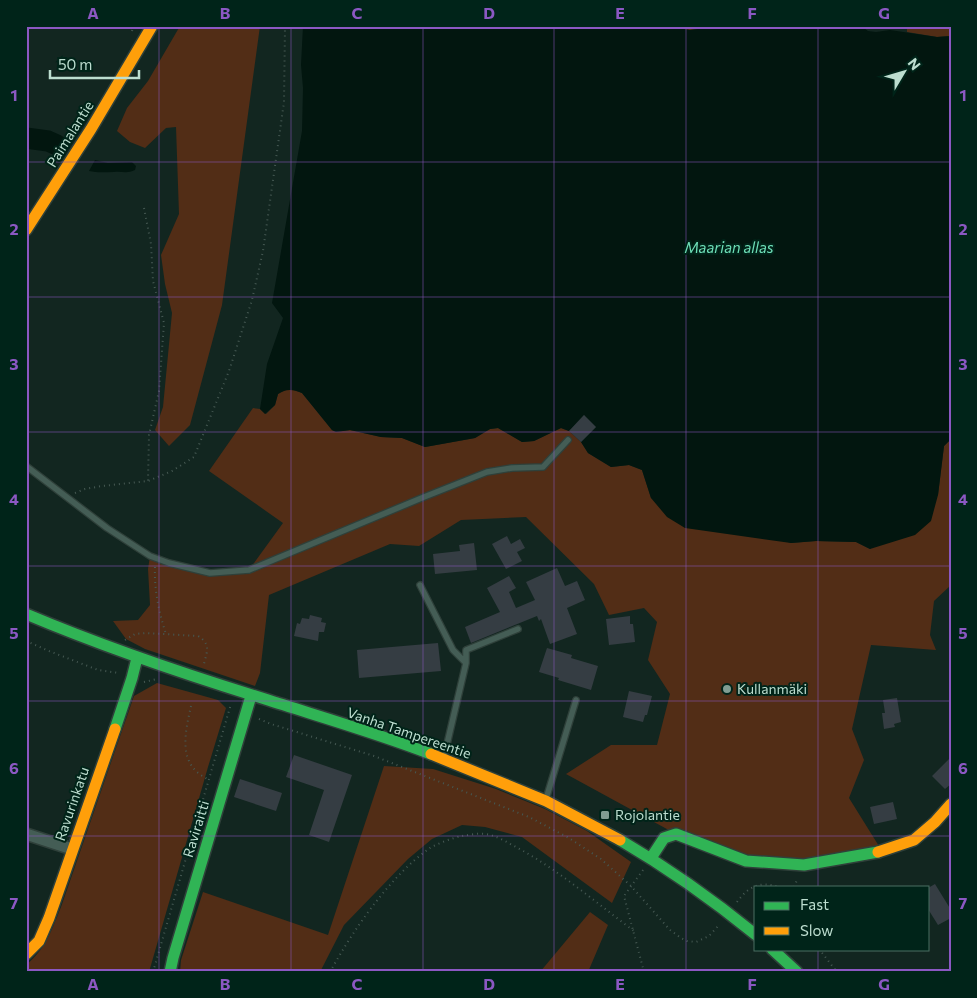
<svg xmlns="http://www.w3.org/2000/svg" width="977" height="998" font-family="Commissioner,sans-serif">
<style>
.green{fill:#522d16}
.water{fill:#02160f}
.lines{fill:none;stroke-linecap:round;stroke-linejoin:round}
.river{stroke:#02160f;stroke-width:21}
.building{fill:#353d43}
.lane-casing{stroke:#2f403a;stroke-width:8}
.street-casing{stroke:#2f403a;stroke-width:14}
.fast-casing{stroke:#2f403a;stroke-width:14}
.slow-casing{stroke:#2f403a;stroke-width:14}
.path{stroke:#465953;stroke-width:2;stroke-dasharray:1 4;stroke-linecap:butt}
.lane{stroke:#445d55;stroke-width:5.5}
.street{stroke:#445d55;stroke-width:11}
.fast{stroke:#30b455;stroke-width:11}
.slow{stroke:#ff9f0a;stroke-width:11}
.grid{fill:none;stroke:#8b58c3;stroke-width:1;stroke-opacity:0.55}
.poi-dot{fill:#809d92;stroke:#002419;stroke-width:2}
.labels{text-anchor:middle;stroke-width:4;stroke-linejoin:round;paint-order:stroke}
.street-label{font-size:14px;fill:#bcddcf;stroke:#002419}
.poi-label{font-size:14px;fill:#bcddcf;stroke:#002419;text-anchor:start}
.water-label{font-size:15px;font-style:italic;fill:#6edfb8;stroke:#002419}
.neatline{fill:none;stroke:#8b58c3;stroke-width:2}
.grid-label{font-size:16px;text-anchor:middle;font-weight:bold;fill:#8b58c3}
</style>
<rect width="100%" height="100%" fill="#122620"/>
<path class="green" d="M180,26H260L222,305L190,425L169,446L155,430L163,407L172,313L165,284L161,255L179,214L176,127L166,128L145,148L130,142L117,131L127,108L148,81Z
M664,26H722L690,30Z
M907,26H951V36L937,37L907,32Z
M285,390H294L302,393L332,430L336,432L350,430L381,437L402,438L425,447L475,438L490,429L498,428L522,442L534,441L561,428L569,431L581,442L588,453L611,467L629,465L642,470L651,498L791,543L816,541L856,542L870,549L938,495L944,446L951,439V585L934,601L930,635L936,650L871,645L852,729L864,760L849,798L882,851L804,865L746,861L676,834L566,774L611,745H657L670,694L648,660L657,622L644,608L609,615L594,584L526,517L461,520L419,546L390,544L269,595L260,673L255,686L145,649L126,639L113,621L138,620L150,605L148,569L150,556L210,573L249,570L283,523L209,471L253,408L260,409L266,414L275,405L278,394Z
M157,683L218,700L226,708L208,767L149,972H26V965C46,949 52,929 61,907L134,696Z
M384,766L433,769L496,789L545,809L587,831L631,862L612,903L522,837L485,827L462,825L432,839L408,859L344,925L320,972H180L181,960L203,892L328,935Z
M590,912L608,925L588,972H540Z"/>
<path class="water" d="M303,26H664L690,30L722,26H861L868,31L876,32L890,30L937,37L951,36V439L944,446L938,495L931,521L915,535L870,549L856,542L816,541L791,543L685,528L667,517L651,498L642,470L629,465L611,467L588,453L581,442L596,427L584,415L569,431L561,428L534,441L522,442L498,428L490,429L475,438L425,447L402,438L381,437L350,430L336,432L332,430L302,393C292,389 286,389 278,394L275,405L265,414L260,409L267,364L283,318L272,303L302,131L303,88L301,65Z
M95,160L108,163L132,162L136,166L135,170C127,174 122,171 114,172C105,172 98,173 89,171Z"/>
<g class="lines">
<path class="river" d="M26,138L48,141L57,145"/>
</g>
<path class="building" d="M584,415L596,427L581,442L569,431Z
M507,536L511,544L520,539L525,548L517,552L522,561L506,569L492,544Z
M474,543L477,570L435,574L433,554L460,551L459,545Z
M557,568L565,586L577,581L585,600L567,608L577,634L550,644L541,619L539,621L537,616L471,643L465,627L500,612L487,588L509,576L516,588L509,592L516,608L535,600L526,582Z
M310,615L322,618L321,622L326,623L324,632H319L318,641L294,636L297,623L300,624L302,618L309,619Z
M630,616V624H633L635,642L609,645L606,619Z
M438,643L441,671L359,678L357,650Z
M547,648L572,655L571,658L598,666L591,690L558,680L559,678L539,672Z
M629,691L652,696L647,715H645L643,722L623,717Z
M897,698L901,722L894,724L895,727L884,729L882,713H885L883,700Z
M294,755L352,775L329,842L309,835L324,790L286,777Z
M951,757V784L945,789L932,776Z
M240,779L282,793L276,811L234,797Z
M893,802L897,819L874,824L870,807Z
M935,884L951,910V918L938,925L928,909V888Z"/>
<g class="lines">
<defs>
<path id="lane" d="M26,466L107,528L150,556L169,563L210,573L249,570L424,497L487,472L512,468L543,467L568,440
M420,585L453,650L466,663L444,757
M466,663V650L518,629
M546,799L576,700"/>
<path id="street" d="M26,834L72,849"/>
<path id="fast" d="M26,614C104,647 184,674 265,699C321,717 377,733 431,754
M115,729L132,678L137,658
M620,840C668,868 713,900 756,935
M651,858L664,838L676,834L746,861L804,865L878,852
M772,949L797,972
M170,972L173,958L251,696"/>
<path id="slow" d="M26,230L91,129L152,26
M431,754L546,801L620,840
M878,852L914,840L935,822L951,804
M26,954L39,941L49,918L115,729"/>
</defs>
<use href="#lane" class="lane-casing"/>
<use href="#street" class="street-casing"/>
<use href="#fast" class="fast-casing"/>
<use href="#slow" class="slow-casing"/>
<path class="path" d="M132,31L134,26
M144,208L151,244L153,281L164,323L159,391L149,435L148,481
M75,493L85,489L102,486L148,481L172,471L194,457L229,371L252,300L263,251L284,102L285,26
M155,567C154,589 159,613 166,634
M125,640L135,634L146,633L198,636C211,644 207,651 204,664
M26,641L49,651L98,670L119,673
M144,682L157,679
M191,706C185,733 177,765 208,779
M259,719L271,724L374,756L529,817L569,838L601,859L631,886L670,930L681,938L687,941L696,942L709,936L720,924
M605,815L612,819
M643,870L624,896L644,972
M794,887L798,878
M737,902C749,886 759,881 779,887
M819,949L837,972
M153,972L209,779L231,704
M330,972C353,930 391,875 430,848C439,843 452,838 462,836C469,835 477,833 485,834C496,835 506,842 516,847C559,870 595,902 634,931"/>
<use href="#lane" class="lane"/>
<use href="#street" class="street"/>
<use href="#fast" class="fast"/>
<use href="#slow" class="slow"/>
</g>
<path class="grid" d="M159,26V972M291,26V972M423,26V972M554,26V972M686,26V972M818,26V887M26,162H951M26,297H951M26,432H951M26,566H951M26,701H951M26,836H951M818,949V972"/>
<g class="poi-dot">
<circle cx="727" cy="689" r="5"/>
<rect x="600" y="810" width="10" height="10" rx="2.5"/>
</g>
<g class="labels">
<g class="street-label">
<text transform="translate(70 134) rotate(-58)" y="5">Paimalantie</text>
<text transform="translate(409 733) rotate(19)" y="5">Vanha Tampereentie</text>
<text transform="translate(72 804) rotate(-71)" y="5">Ravurinkatu</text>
<text transform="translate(196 829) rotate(-73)" y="5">Raviraitti</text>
</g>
<g class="poi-label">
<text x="737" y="694">Kullanmäki</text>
<text x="615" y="820">Rojolantie</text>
</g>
<g class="water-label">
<text x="729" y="253">Maarian allas</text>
</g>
</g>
<rect width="977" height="998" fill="none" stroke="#002419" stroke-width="55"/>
<rect x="754" y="886" width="175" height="65" fill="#002419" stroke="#4b6e62"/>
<rect x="764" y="902" width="25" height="8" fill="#30b455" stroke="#4b6e62"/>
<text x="800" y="910" font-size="15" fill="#bcddcf">Fast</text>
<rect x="764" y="927" width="25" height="8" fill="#ff9f0a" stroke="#4b6e62"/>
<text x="800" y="936" font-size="15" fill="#bcddcf">Slow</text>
<g transform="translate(904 72) rotate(52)" stroke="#002419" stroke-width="4" paint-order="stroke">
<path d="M0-4L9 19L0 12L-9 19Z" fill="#bcddcf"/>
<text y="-8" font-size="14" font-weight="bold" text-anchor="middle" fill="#bcddcf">N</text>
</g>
<path d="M50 70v8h89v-8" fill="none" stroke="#bcddcf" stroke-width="2.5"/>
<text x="58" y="70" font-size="15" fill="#bcddcf" stroke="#002419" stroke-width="4" paint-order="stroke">50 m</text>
<rect x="28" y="28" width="922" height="942" class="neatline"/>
<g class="grid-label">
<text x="93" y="19">A</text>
<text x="225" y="19">B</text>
<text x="357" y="19">C</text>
<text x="489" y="19">D</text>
<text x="620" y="19">E</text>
<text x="752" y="19">F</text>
<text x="884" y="19">G</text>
<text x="14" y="101">1</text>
<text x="963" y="101">1</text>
<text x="14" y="235">2</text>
<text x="963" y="235">2</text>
<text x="14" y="370">3</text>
<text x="963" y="370">3</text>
<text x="14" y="505">4</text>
<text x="963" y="505">4</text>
<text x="14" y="639">5</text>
<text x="963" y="639">5</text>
<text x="14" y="774">6</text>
<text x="963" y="774">6</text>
<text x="14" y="909">7</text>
<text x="963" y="909">7</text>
<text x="93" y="990">A</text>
<text x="225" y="990">B</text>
<text x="357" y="990">C</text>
<text x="489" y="990">D</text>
<text x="620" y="990">E</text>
<text x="752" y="990">F</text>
<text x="884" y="990">G</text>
</g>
</svg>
